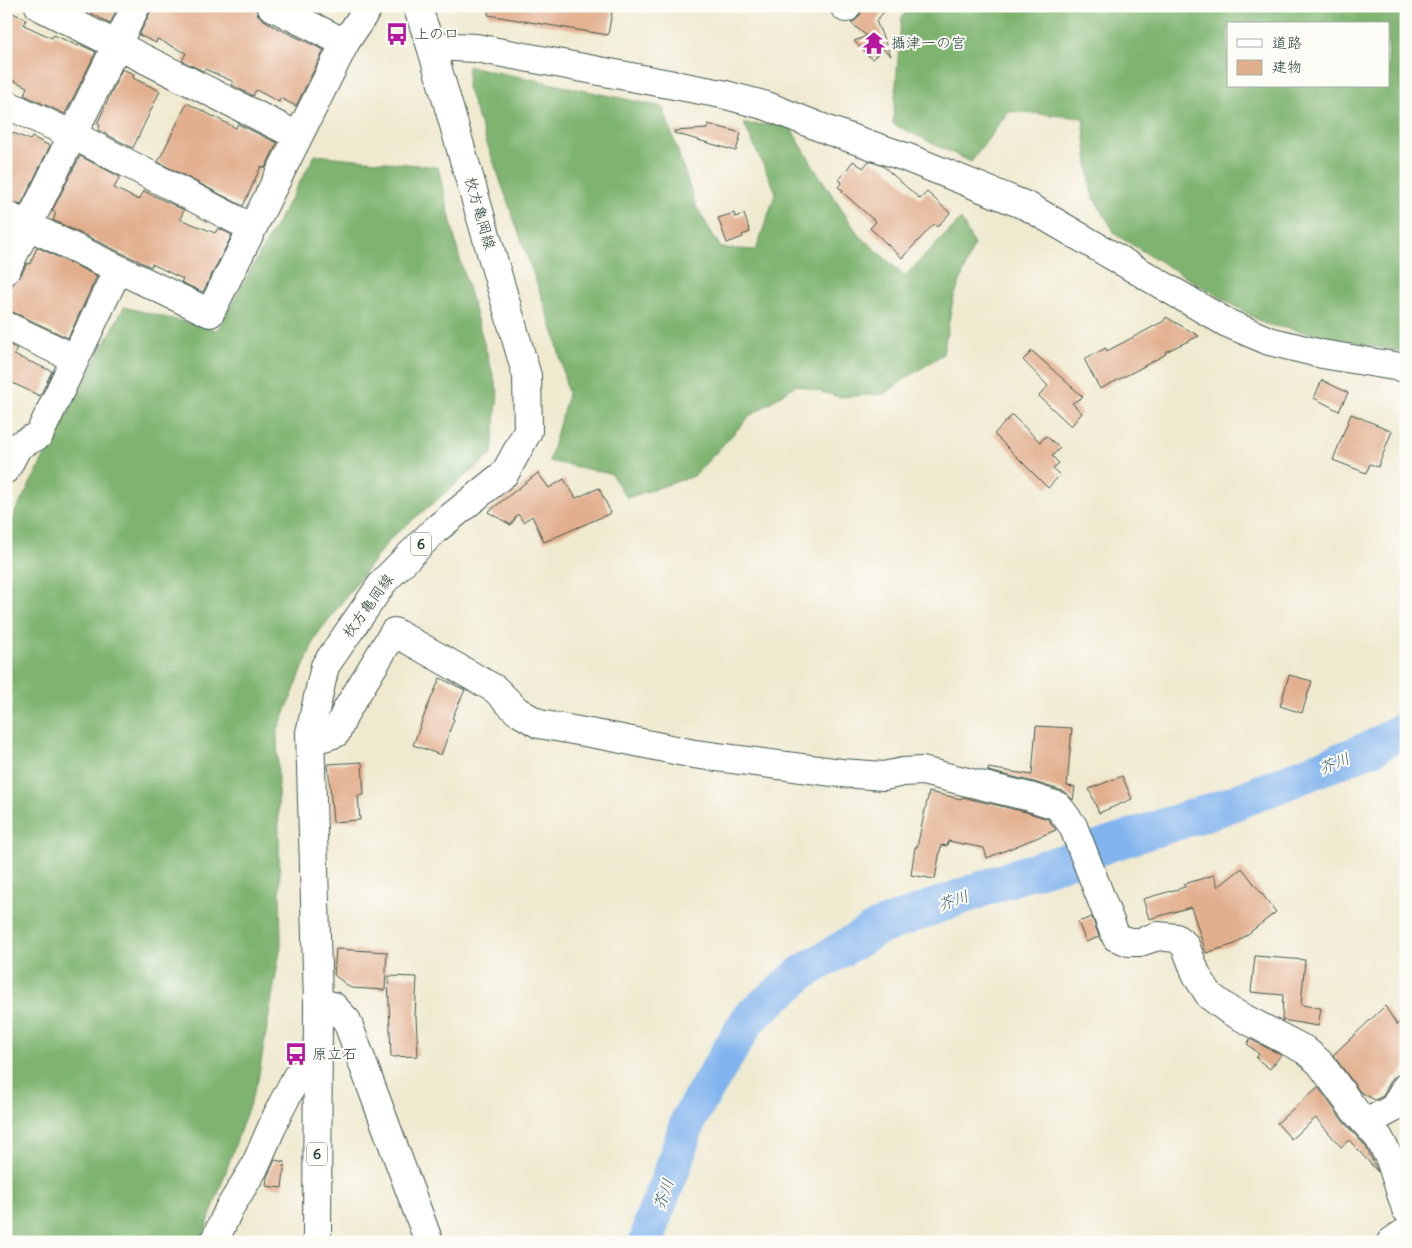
<svg xmlns="http://www.w3.org/2000/svg" width="1412" height="1248" font-family="Delius,'Klee One',sans-serif">
<style>
.forest{fill:#7eb470;stroke:#4e7852;fill-rule:evenodd}
.lines{fill:none;stroke-linecap:round;stroke-linejoin:round}
.river{stroke:#81b4ee;stroke-width:36}
.building{fill:#e2af8e}
.minor-casing{stroke:#3e574b;stroke-width:30}
.major-casing{stroke:#3e574b;stroke-width:30}
.minor{stroke:#fff;stroke-width:28}
.major{stroke:#fff;stroke-width:28}
.labels{text-anchor:middle;stroke-width:4;stroke-linejoin:round;paint-order:stroke}
.shield{fill:#fdfcf7;stroke:#62766e;stroke-width:1}
.shield-label{font-size:14px;font-weight:bold;fill:#1f3d34}
.poi-label{font-size:15px;fill:#1f3d34;stroke:#fdfcf7;text-anchor:start}
.street-label{font-size:15px;fill:#1f3d34;stroke:#fdfcf7}
.water-label{font-size:16px;font-style:italic;fill:#3c616c;stroke:#fdfcf7}
</style>
<rect width="100%" height="100%" fill="#fdfcf7"/>
<filter id="ink" filterUnits="userSpaceOnUse"><feTurbulence type="fractalNoise" baseFrequency=".02" numOctaves="2"/><feDisplacementMap in="SourceGraphic" scale="10" xChannelSelector="R" yChannelSelector="G"/><feConvolveMatrix kernelMatrix="1 2 1 2 8 2 1 2 1" color-interpolation-filters="sRGB"/></filter>
<filter id="wash" filterUnits="userSpaceOnUse"><feTurbulence type="fractalNoise" baseFrequency=".0096" numOctaves="4" result="noise"/><feDisplacementMap in="SourceGraphic" scale="20" xChannelSelector="R" yChannelSelector="G"/><feGaussianBlur stdDeviation="1.12" result="paint"/><feColorMatrix in="noise" values="0 0 0 0 0 0 0 0 0 0 0 0 0 0 0 0 0 1.4 0 .05"/><feComposite in="paint" operator="in"/></filter>
<g filter="url(#wash)">
<rect width="100%" height="100%" fill="#efe9cf"/>
<path class="forest" d="M910,6H1406V353L1265,324L1116,235L1091,193L1083,118L1009,111L971,162L893,124L901,19ZM1228,24H1388V86H1228Z
M468,66L663,107L696,206L721,248L756,250L776,192L744,124L789,125L815,169L858,234L905,276L961,219L974,245L953,300L943,354L883,394L839,397L796,385L750,416L694,476L627,498L611,474L549,461L568,394L555,335L467,87Z
M315,155L438,167L459,256L498,392L492,454L391,538L316,636L277,732L281,945L258,1080L201,1242H6V529L124,307L217,330Z"/>
<g class="lines">
<path class="river" d="M647,1242L652,1221L674,1165L689,1118L749,1018L802,973L877,928L1023,874L1063,862L1106,845L1224,807L1374,747L1406,728"/>
</g>
<g id="blocks">
<path class="building" d="M79,6H118L110,24Z
M151,6H248L256,10L258,15L264,20L275,27L324,50L296,106L280,98L279,102L256,90L253,96L232,85L234,82L205,69L203,71L182,61L186,53L157,39L156,43L139,35L150,13Z
M489,6H613L608,35L488,15Z
M864,6H889L876,21L891,56L883,49L872,59L854,41L867,36L851,23L856,20L860,15Z
M6,10L26,19L24,25L52,38L54,35L78,46L79,44L96,52L65,114L24,95L27,87L6,77Z
M122,69L134,74L133,78L160,91L133,148L98,130L100,125L97,124Z
M187,103L236,128L238,124L277,143L265,168L261,166L243,206L158,162Z
M708,124L741,133L736,151L674,133V131L707,129Z
M6,130L30,140L32,137L50,146L21,205L6,200Z
M80,156L120,177L114,188L139,200L144,191L184,210L180,219L215,233L218,228L232,235L203,292L181,282L183,279L152,264L151,267L53,220L56,213L52,211Z
M853,161L863,168L869,161L883,166L920,199L927,192L950,213L937,227L934,224L902,258L870,228L876,222L842,192L843,190L838,187L842,182L839,180Z
M734,213L735,217L744,214L750,232L742,235L743,237L727,243L718,218Z
M37,247L97,276L68,338L13,312L6,311V300L13,284L20,277L27,263L30,264Z
M1166,317L1199,336L1165,352L1166,354L1137,370L1100,389L1084,359L1106,348L1107,351L1164,321Z
M6,343L17,349L14,355L52,371L40,396L6,380Z
M1032,351L1083,397L1072,403L1082,413L1071,426L1039,396L1048,386L1023,360Z
M1322,380L1348,393L1339,411L1314,398Z
M1351,414L1392,431L1378,467L1370,464L1366,473L1333,460Z
M1012,415L1040,442L1046,436L1060,448L1052,456L1059,463L1053,469L1060,475L1048,488L994,434Z
M538,473L549,488L564,479L576,498L599,488L611,513L544,542L532,516L523,522L518,514L511,525L488,512Z
M1289,675L1312,681L1302,713L1280,706Z
M440,678L465,690L452,718L454,719L441,755L413,745L427,708Z
M1036,726L1072,728L1067,786L1075,787L1073,800L1063,791L1034,782L988,771V768L1032,775Z
M362,762L364,795H358L360,820L333,822L328,764Z
M1122,776L1132,799L1099,813L1089,789Z
M929,792L961,799L962,797L1026,812L1048,819L1056,830L987,858L984,848L948,841L947,846L941,845L935,879L911,875L915,847H917Z
M1242,868L1276,912L1235,944L1206,953L1191,907L1149,919L1143,899L1185,887L1184,884L1214,875L1218,887Z
M1092,917L1099,937L1086,942L1078,922Z
M336,949L387,952L385,990L351,988L334,975Z
M1255,956L1305,960L1301,1005L1321,1008L1318,1026L1282,1020L1283,995L1251,992Z
M388,976L417,977L415,1016H416L418,1056L391,1057Z
M1385,1006L1397,1025L1406,1015V1065L1401,1073L1392,1079L1383,1096L1375,1100L1360,1092L1333,1055Z
M1250,1039L1281,1055L1270,1069L1256,1058L1259,1054L1247,1044Z
M1318,1087L1342,1120L1366,1147L1378,1172L1349,1140L1341,1147L1316,1118L1291,1139L1277,1123Z
M275,1160L285,1162L282,1188L266,1186L267,1177Z"/>
</g>
</g>
<g filter="url(#ink)">
<use href="#blocks" fill-opacity="0" stroke="#3e574b" stroke-width="1"/>
<g class="lines">
<defs>
<path id="minor" d="M39,6L298,136
M271,6L345,43
M844,6L846,8L847,6
M431,46L476,48L722,94L767,106L830,131L908,158L1029,207L1227,323L1269,341L1322,354L1406,368
M6,104L73,135L252,228
M6,215L210,313L345,43L369,6
M6,270L136,6
M6,326L74,358
M6,469L18,446L39,435L118,269
M310,733L324,737L336,733L346,711L394,632L495,689L517,711L539,724L612,737L694,754L841,773L884,776L903,772L922,771L1030,797L1058,806L1073,826L1116,937L1129,942H1140L1158,936L1176,938L1185,945L1197,976L1210,996L1230,1011L1305,1050L1320,1063L1355,1111L1379,1138L1390,1159L1406,1209
M318,1003L333,1006L347,1021L429,1242
M1366,1123L1394,1108L1406,1087
M214,1242L229,1209L254,1168L279,1111L297,1076L317,1065
M1391,1242L1406,1232"/>
<path id="major" d="M317,1242L318,1003L310,733L325,666L384,581L435,530L505,473L528,431L527,376L431,46L417,6"/>
</defs>
<use href="#minor" class="minor-casing"/>
<use href="#major" class="major-casing"/>
<use href="#minor" class="minor"/>
<use href="#major" class="major"/>
</g>
</g>
<defs>
<symbol id="bus-bare" viewBox="-9 -9 18 18"><path d="M-5-6H5V4H4V6H2V4H-2V6H-4V4H-5ZM-3.5-4V0h7V-4ZM-3.5 1.2v1.5H-2V1.2ZM2 1.2v1.5H3.5V1.2Z" fill="#b5179e" stroke="#fdfcf7" stroke-width="2.5" paint-order="stroke"/></symbol>
<symbol id="temple-bare" viewBox="-9 -9 18 18"><path d="M0-6L5-2H3V0L6.5 2.5H4V6H1.5V3h-3V6H-4V2.5H-6.5L-3 0V-2H-5Z" fill="#b5179e" stroke="#fdfcf7" stroke-width="2.5" paint-order="stroke"/></symbol>
</defs>
<g fill-rule="evenodd">
<use href="#bus-bare" x="381" y="18" width="32" height="32"/>
<use href="#temple-bare" x="858" y="27" width="32" height="32"/>
<use href="#bus-bare" x="280" y="1038" width="32" height="32"/>
</g>
<g class="labels">
<g class="shield">
<rect x="411" y="532.5" width="20" height="23" rx="4"/>
<rect x="307" y="1142.5" width="20" height="23" rx="4"/>
</g>
<g class="shield-label">
<text x="421" y="549">6</text>
<text x="317" y="1159">6</text>
</g>
<g class="poi-label">
<text x="414" y="39">上の口</text>
<text x="891" y="48">攝津一の宮</text>
<text x="312" y="1059">原立石</text>
</g>
<g class="street-label">
<text transform="translate(480 213) rotate(74)" y="5">枚方亀岡線</text>
<text transform="translate(368 606) rotate(-54)" y="5">枚方亀岡線</text>
</g>
<g class="water-label">
<text transform="translate(1334 763) rotate(-22)" y="6">芥川</text>
<text transform="translate(953 900) rotate(-20)" y="6">芥川</text>
<text transform="translate(663 1194) rotate(-71)" y="6">芥川</text>
</g>
</g>
<rect width="1412" height="1248" fill="none" stroke="#fdfcf7" stroke-width="25"/>
<rect x="1227" y="22" width="162" height="65" fill="#fdfcf7" stroke="#a4b0a9"/>
<rect x="1237" y="39" width="25" height="8" fill="#ffffff" stroke="#a4b0a9"/>
<text x="1272" y="48" font-size="15" fill="#1f3d34">道路</text>
<rect x="1237" y="60" width="25" height="15" fill="#e2af8e" stroke="#a4b0a9"/>
<text x="1272" y="72" font-size="15" fill="#1f3d34">建物</text>
</svg>
